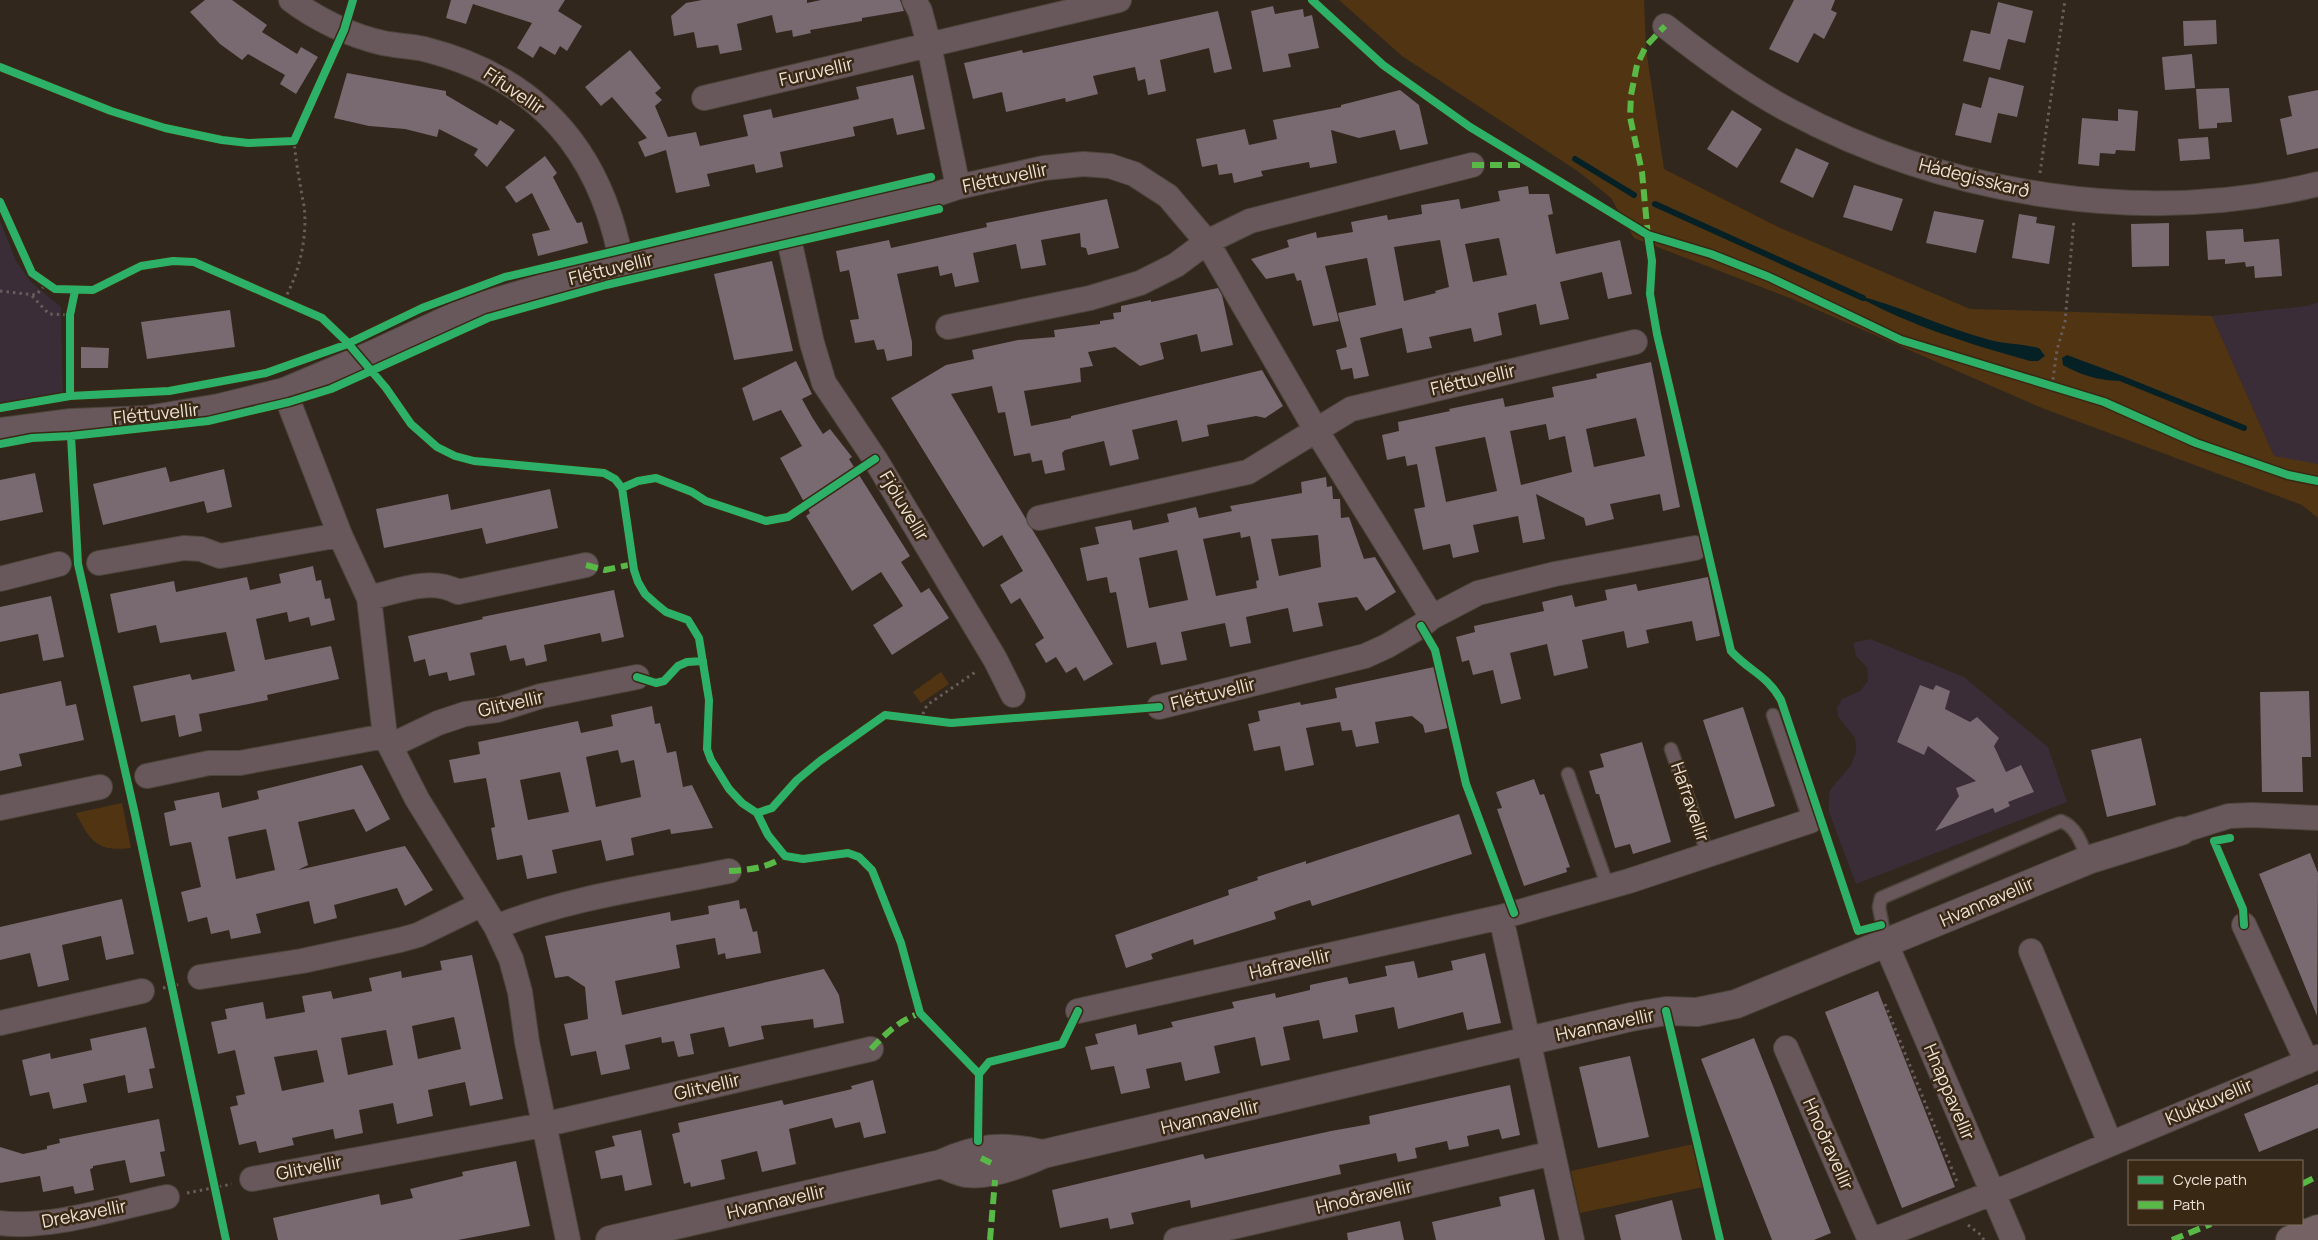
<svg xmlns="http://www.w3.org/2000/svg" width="2318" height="1240" font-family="Manrope,sans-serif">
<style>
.education{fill:#3a2d37}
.green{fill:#513512}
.water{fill:#062126}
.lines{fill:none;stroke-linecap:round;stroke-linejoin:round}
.stream{stroke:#062126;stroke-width:6}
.building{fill:#786a70;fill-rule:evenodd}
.service-casing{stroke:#4d453b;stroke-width:15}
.minor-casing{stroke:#4d453b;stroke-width:26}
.tertiary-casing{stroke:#4d453b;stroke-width:30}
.secondary-casing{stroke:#4d453b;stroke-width:30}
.path{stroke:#695d5c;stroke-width:3;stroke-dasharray:2.5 4;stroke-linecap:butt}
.service{stroke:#68575b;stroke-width:12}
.minor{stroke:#68575b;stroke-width:24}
.tertiary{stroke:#68575b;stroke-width:28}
.secondary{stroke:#756265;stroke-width:28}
.quiet{stroke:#58b947;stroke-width:6;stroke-dasharray:12 6;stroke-linecap:butt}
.cycleway-casing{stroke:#392814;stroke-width:11}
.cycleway{stroke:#2db169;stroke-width:8}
.labels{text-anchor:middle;stroke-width:5;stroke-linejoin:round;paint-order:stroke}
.street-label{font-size:18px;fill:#ede2d6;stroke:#392814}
</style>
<rect width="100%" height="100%" fill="#31271c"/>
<path class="education" d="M0,221L16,261L31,282L61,307L63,402L0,410Z
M2318,302V466L2274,456L2212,316L2307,306Z
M1870,639L1964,677L2048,747L2067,802L1856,884L1829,812V797L1830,790L1851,765L1856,752L1855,738L1838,717L1837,707L1842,699L1860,691L1868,681L1867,667L1856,656L1853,643Z"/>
<path class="green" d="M1339,0H1644L1646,49L1664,169L1778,227L1970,309L2212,316L2274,456L2318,464V518L2302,505L2042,408L1790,298L1634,238L1611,198L1579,172L1402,56Z
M941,672L949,684L921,703L913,692Z
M122,803L131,848C98,852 90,842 76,813Z
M1698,1143L1708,1186L1580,1213L1571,1171Z"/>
<path class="water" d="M1855,295C1902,306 1944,328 1990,340C2006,344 2023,344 2039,348L2045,356L2038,361H2030C1970,344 1910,326 1855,295Z
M2067,355L2118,374L2128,380C2107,383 2081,376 2063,365L2062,358Z"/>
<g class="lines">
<path class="stream" d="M1575,159L1634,195
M1655,204L1863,298
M2120,378L2244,428"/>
</g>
<path class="building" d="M205,0H232L267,25L262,32L297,54L301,47L318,57L296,94L280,84L285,75L248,54L242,60L220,44L190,12Z
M451,0H565L558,11L582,26L567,51L560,46L555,55L540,46L533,58L517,48L532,23L473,4L466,24L446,18Z
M702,0H807V3L821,0H900L904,11L862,18V21L810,30L811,33L793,37L792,30L776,33L772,15L737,24L742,50L720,54L718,45L697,48L694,32L674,36L671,16L686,3Z
M1794,0H1835L1831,10L1837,13L1824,39L1814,33L1798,63L1769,49Z
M1998,2L2033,11L2025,43L2008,39L2000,70L1963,61L1971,30L1990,34Z
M1273,6L1275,14L1303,9L1304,17L1312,15L1319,48L1288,54L1291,67L1263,72L1251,11Z
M1218,11L1232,69L1214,73L1209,48L1160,60L1166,91L1148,95L1145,79L1138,81L1135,67L1093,76L1098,94L1066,102L1065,98L1006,112L1002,92L973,99L964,63L1022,50L1023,53Z
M2216,20L2217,44L2184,46L2183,21Z
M630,50L661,88L655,93L662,100L655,106L668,137L696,132L700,146L748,136L743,115L771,109L773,118L859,99L856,87L913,75L925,129L897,135L893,118L853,127L855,136L780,152L783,167L756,173L754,164L707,174L710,186L676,193L666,150L645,157L638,142L647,138L612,97L601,106L585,87Z
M2192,54L2195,88L2165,90L2162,57Z
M347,73L446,91V95L497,125L500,120L515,130L487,167L474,155L478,149L439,129L437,137L405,129L369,126L334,118Z
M1989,77L2024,86L2017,117L1998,113L1991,143L1955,135L1963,103L1981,108Z
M2229,88L2232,122L2217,123V128L2199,129L2196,89Z
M1400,90L1419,105L1428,144L1400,150L1395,130L1359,138L1331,130L1337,163L1310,168L1309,162L1261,171L1263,176L1234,183L1232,173L1219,175L1217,164L1202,167L1196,139L1245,129L1249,145L1277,139L1273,120L1341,107V105Z
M2318,90V148L2287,155L2280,119L2292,116L2288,96Z
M2118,109L2138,111L2135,151L2116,150L2115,154L2100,153L2099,166L2078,164L2082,118L2118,121Z
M1732,110L1762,129L1737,168L1707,149Z
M2208,137L2210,159L2180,161L2178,139Z
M1796,148L1829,163L1813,198L1780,182Z
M545,156L557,173L553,177L577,223L582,222L588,243L538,256L532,234L550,230L532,193L516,203L505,187Z
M1854,185L1903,199L1892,231L1843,217Z
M1528,186L1529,194H1549L1553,214L1548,215L1556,254L1620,240L1632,294L1608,299L1602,272L1560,282L1569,319L1540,325L1536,304L1498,313L1502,335L1474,342L1471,328L1429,337L1432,348L1407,353L1402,328L1360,338L1369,376L1354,379L1352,368L1341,370L1336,350L1347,347L1338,313L1376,305L1367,258L1325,266L1339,321L1313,326L1301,280L1297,281L1294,273L1266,279L1251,259L1289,247L1287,240L1316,232L1317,238L1353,232L1351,222L1387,215L1388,220L1422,214L1421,205L1459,199L1461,209L1500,201L1498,191ZM1499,238L1507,275L1473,282L1465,244ZM1440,240L1449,287L1435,291L1436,293L1404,301L1394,247Z
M1107,199L1119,248L1088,255L1086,248L1081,247L1080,233L1041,240L1046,265L1021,269L1016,244L973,253L979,282L955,287L952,273L940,276L938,266L897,274L912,342V356L887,361L884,349L877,350L874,340L855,343L850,320L859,319L849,270L840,272L836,251L889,240L891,248L987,227L986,223Z
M1934,211L1984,220L1976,253L1926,243Z
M2019,214L2037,217L2036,223L2055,226L2049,264L2012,258Z
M2169,223V266L2132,267L2131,224Z
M2243,229L2244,242L2279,239L2282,276L2255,278L2254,266L2246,267L2245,262L2225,264V259L2208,260L2206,231Z
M772,261L793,351L734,360L714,274Z
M1218,288L1222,295L1233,345L1201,352L1197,334L1160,343L1164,359L1140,366L1115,347L1088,352L1093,366L1080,368L1081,382L1024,391L1031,426L1071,418V416L1262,370L1283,406L1265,418L1256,416L1207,425L1209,436L1182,442L1177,420L1132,430L1139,459L1110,466L1104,441L1065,450L1062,453L1065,470L1045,474L1042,460L1032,462L1030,453L1014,456L1005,412L998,413L992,386L951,394L1113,664L1084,681L1076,667L1066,673L1056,657L1046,663L1035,644L1044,638L1020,598L1011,604L1000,585L1023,571L1002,535L983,547L891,398L946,365L974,359L972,350L1018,340L1055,337L1054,330L1100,324V321L1114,319L1113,313L1121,312V306L1151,300V302Z
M230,310L235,347L147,359L141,322Z
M81,347L109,348L108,368H81Z
M796,361L812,394L802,399L812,417L823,434L830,429L852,457L849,459L910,556L901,562L921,593L929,588L949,618L892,655L873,625L903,606L881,572L852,591L806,516L810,513L780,458L802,446L781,410L753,421L742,388Z
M1651,362L1680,507L1663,511L1660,494L1610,504L1614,519L1586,526L1584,518L1536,494L1545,539L1523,543L1518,516L1473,525L1479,552L1453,558L1450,544L1423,550L1414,509L1425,507L1417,464L1407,466L1405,456L1387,460L1382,435L1399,431L1398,422L1450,411L1449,409L1503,398L1505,407L1554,397L1552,387L1597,378L1596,374ZM1636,418L1645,456L1594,467L1586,429ZM1546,424L1549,440L1565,436L1572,472L1521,485L1510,431ZM1485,437L1497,491L1446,502L1435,447Z
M166,467L170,482L224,469L232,507L207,513L204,501L103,525L93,484Z
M35,473L43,512L0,521V480Z
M1326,477L1327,487L1332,486L1333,499H1340L1341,518L1349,517L1364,559L1375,557L1396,592L1366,611L1357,597L1318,603L1323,626L1293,632L1288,608L1246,617L1251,643L1230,647L1225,623L1181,632L1187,660L1161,665L1156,642L1127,648L1116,592L1110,593L1107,577L1087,581L1080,548L1099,544L1095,527L1131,520L1133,530L1169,522L1167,514L1196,507L1199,518L1232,511L1230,506L1302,493L1301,482ZM1240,532L1241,538L1250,536L1259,580L1256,581L1257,588L1216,596L1203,539ZM1318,535L1321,567L1279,576L1271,539ZM1177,550L1188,600L1149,608L1139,558Z
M550,489L558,528L486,544L482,528L384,548L376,509L448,494L451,510Z
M313,566L316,581L321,580L325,599L330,598L335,620L311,626L309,617L289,622L287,612L256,619L265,660L331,646L339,679L267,695L268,700L199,714L202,731L179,737L175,715L141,722L133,686L190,674L192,680L235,671L226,632L160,643L156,625L118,633L110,594L174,581L176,592L247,577L250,590L281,583L279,574Z
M1708,577L1720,636L1696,641L1692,621L1646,630L1649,643L1627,648L1624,631L1582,640L1588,668L1554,676L1547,644L1510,653L1521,699L1501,704L1493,670L1473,675L1469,660L1462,662L1456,637L1475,632L1474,626L1544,611L1542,602L1572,595L1575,607L1607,600L1605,590L1636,584L1638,591Z
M614,590L624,637L602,642L600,633L544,645L547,661L526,666L524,658L510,661L506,645L470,653L475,675L449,681L447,672L429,676L425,659L414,662L408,636L483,619L482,617Z
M51,596L64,657L43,661L38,634L0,642V607Z
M1434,667L1448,728L1425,733L1423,725L1412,716L1375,722L1379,743L1356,747L1352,730L1342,731L1340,722L1306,728L1314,765L1285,771L1280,746L1254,751L1248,724L1260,721L1258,711L1300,702L1301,705L1337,698L1335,688Z
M61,681L66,706L76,704L84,740L19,754L22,766L0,771V694Z
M1920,685L1933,690L1936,685L1950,691L1945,709L1970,722L1977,717L1999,738L1994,746L2006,772L2021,765L2034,792L2008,802L2010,806L1995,813L1993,808L1935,831L1959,796L1956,788L1976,781L1928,746L1924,755L1897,742Z
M2309,691L2311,757H2302L2303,792H2262L2260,692Z
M652,706L655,724L660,723L667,753L676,751L683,787L692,785L713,828L671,834L670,829L631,838L634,855L606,861L601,840L552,850L557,873L527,879L522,855L497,860L491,828L495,827L486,778L454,783L449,760L480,754L478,742L578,721L581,733L613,726L611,715ZM618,750L621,763L634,760L641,797L596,807L586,757ZM560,772L569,812L528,820L520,780Z
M1743,707L1775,806L1735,819L1703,720Z
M2141,738L2156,805L2107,817L2091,750Z
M1642,742L1671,842L1633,854L1630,844L1615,848L1599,794H1596L1589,771L1604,767L1600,754Z
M362,765L390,819L366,832L354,809L298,822L308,865L298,870L405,846L433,890L405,906L397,888L334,905L337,918L314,924L309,901L256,914L261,933L231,939L229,930L211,934L207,917L188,922L181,892L201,887L191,842L170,846L164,813L176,810L174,801L219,792L222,808L259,799L257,791ZM266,829L275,870L236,879L228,837Z
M1534,779L1540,795L1544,794L1570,867L1566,868L1567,872L1524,886L1497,809L1502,808L1496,792Z
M1459,814L1472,854L1312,906L1310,900L1291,906L1274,912L1276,919L1194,945L1193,939L1151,954L1153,959L1126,968L1115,935L1229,895L1228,890L1258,880L1257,877L1306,861V864Z
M2310,853L2318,873L2317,1016L2259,874Z
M122,899L134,954L106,960L101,936L62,945L69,980L38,987L30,953L0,960V927Z
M739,900L740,909L746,908L753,932L757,931L761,953L726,959L725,953L718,955L715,938L676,945L680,968L615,981L622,1015L824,969L839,995L844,1023L814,1028L813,1019L761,1026L764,1039L729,1047L724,1027L690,1034L694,1054L678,1057L674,1041L662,1043L661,1037L625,1045L630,1069L601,1075L596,1051L571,1056L564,1024L588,1019L585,987L568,976L555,978L545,936L670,912L671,921L709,914L708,906Z
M1485,953L1501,1023L1467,1030L1463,1012L1398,1029L1394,1007L1355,1015L1358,1032L1323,1039L1319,1020L1283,1027L1290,1060L1261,1066L1255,1037L1214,1046L1220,1073L1185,1081L1181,1062L1146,1069L1150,1088L1121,1094L1114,1066L1091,1070L1085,1047L1098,1044L1095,1034L1136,1024L1138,1035L1173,1027L1171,1022L1234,1008L1232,1002L1275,993L1276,998L1310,990V985L1347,977L1349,984L1387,976L1385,966L1414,961L1418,978L1453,970L1451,961Z
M472,955L503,1099L470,1106L465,1082L428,1090L433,1116L397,1124L393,1103L359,1110L363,1133L335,1139L333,1129L292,1138L294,1145L259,1153L256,1141L239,1145L230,1107L238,1105L236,1096L245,1094L235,1050L218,1054L211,1022L227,1019L225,1009L263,1002L266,1019L305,1012L302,996L331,991L333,999L372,991L369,978L401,971L402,978L442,970L440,961ZM454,1017L461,1049L418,1059L412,1026ZM386,1030L393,1065L348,1075L341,1038ZM317,1050L324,1082L282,1091L274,1057Z
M1878,991L1955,1187L1902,1208L1825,1012Z
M146,1027L155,1068L149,1069L153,1088L128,1093L125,1075L83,1084L87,1102L53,1109L49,1092L30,1096L22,1060L50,1053L51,1059L92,1050L90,1039Z
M1754,1038L1831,1233L1814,1240H1772L1701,1059Z
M1630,1056L1649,1137L1598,1148L1579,1067Z
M873,1080L886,1133L864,1138L860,1122L835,1128L832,1118L789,1129L796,1164L762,1172L757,1151L721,1160L725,1179L691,1187L690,1182L684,1184L672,1134L680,1132L678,1123L782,1100L784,1105L852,1089L851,1086Z
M2318,1084V1128L2259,1152L2244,1114Z
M1510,1085L1520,1135L1502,1139L1499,1129L1467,1136L1469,1146L1449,1150L1447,1141L1415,1148L1417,1158L1398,1162L1396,1153L1339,1165L1341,1174L1191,1208L1190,1200L1131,1213L1134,1224L1110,1229L1108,1218L1060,1228L1052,1190L1203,1154L1205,1159L1331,1131L1370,1124L1369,1116Z
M159,1119L165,1151L160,1152L165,1176L130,1183L125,1160L93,1166V1168L90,1169L94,1190L75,1194L73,1186L43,1192L40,1176L0,1183V1147L23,1154L47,1149V1146L60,1143L59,1139Z
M641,1130L652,1185L625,1191L622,1175L601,1179L595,1151L615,1146L612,1136Z
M516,1161L530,1226L458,1240H278L273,1218L379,1194L381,1205L413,1198L410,1189L463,1176L462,1172Z
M1534,1189L1545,1240H1436L1432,1222L1501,1206L1499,1197Z
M1672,1200L1682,1240H1621L1615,1215Z
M1400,1221L1404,1240H1348L1347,1233Z"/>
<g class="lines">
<defs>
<path id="service" d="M1773,715L1810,821
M1671,749L1708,855
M1568,774L1608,887
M1886,944L1879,907L1881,898L2061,821C2077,827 2082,845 2088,860"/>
<path id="minor" d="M291,0C316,19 351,36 383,43C397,46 411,46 424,49C539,78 602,151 622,266
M914,0L920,11L929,45L958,187
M1665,26C1705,57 1745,87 1790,111C1947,195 2143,227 2318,184
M704,98L1119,0
M786,226L812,343L824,383L875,459L995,659L1013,695
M948,327L1090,298L1140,283L1176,265L1207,242L1250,221L1472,165
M284,390L340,535L369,598L385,736L417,799L496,927L511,959L520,992L527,1042L568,1240
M0,430L71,421L147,418L219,406L284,390L374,352L469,308L543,286L786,226L934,195L958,187L1044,168L1083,164L1110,166L1134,174L1168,196L1207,242L1316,430L1432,617
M1039,518L1248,472L1351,409L1635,342
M99,563L184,548L201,549L220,556L340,535
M0,579L59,564
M369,598C398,591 430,577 458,592L586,565
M1159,707L1365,656L1387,646L1421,626L1432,617L1478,593L1555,574L1695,548
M390,746L438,723L465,714L497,710L541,696L637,677
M147,776L209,763H240L385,736
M0,808L100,787
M2181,831L2229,816L2253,815L2318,818
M1501,917L1572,1240
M2244,925L2307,1062
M496,927C570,897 651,887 729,871
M1886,944L2013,1240
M2031,951L2110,1143
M200,977L302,961L400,940L418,935L480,905
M1078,1011L1501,917L1629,881L1810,821
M0,1023L142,991
M1786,1048L1870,1240
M252,1179L543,1125L871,1049
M0,1223C46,1230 120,1207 167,1197
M1176,1240L1553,1153
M1873,1240L2015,1184L2318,1057"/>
<path id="tertiary" d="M941,1164C950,1167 958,1172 967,1173C989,1176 1023,1163 1043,1154L1631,1017L1666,1011L1697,1012L1736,1004L2088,860L2181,831
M610,1240L941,1164C978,1147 1003,1145 1042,1154"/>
<path id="secondary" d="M2290,1240L2318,1229"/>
</defs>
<use href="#service" class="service-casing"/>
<use href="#minor" class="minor-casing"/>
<use href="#tertiary" class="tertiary-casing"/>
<use href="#secondary" class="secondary-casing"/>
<path class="path" d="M2040,173L2065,0
M0,291L36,295L46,284
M32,296L49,314L70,315
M284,300C299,274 308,236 304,206C300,184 296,163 294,141
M2052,386L2057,350L2065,322L2074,219
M920,720L927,705L977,671
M163,988L181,984
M1885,1004L1958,1184
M187,1193L232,1184
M1968,1225L1981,1235L1984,1240"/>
<use href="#service" class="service"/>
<use href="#minor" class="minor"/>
<use href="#tertiary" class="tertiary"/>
<use href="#secondary" class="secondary"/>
<path class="quiet" d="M1472,165H1529
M1648,237L1642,172L1630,117L1631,95L1637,65L1646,46L1665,26
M586,565L605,570L633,564
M729,871C749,870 768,868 785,856
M871,1049C886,1033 899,1021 920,1013
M981,1158L991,1163
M2302,1184L2318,1176
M990,1240L995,1180
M2172,1240L2211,1224"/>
<defs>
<path id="cycleway" d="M1312,0L1383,65L1470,127L1648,235L1711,254L1769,277L1901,340L2104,402L2196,443L2288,475L2318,481
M0,67L111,111L165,128L222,140L248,143L294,141L344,30L353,0
M0,202L32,273L55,289L93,290L141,266L173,261L194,262L322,318L346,341L386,388L411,424L437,447L455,456L474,461L604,473L615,479L622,488L634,570L638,582L645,594L655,603L666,612L688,620L699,638L709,700L707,749L711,760L729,789L742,803L757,813L768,835L785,856L803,859L848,853L859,857L872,870L901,943L920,1013L979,1074L978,1141
M1648,235L1652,261L1650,294L1657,334L1731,651C1749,671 1767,675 1781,700L1858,931L1881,925
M70,396V315L75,291
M0,408L70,396L169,391L266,373L345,345L422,308L505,277L931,177
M71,436L78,564L134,810L226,1240
M0,444L32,438L71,436L208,421L289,402L331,389L488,318L606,285L939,209
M622,488L638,481L656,478L692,492L706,501L766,521L788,517L875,459
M1421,626L1435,650L1466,784L1514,913
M637,677L656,683L664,681L678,666L687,662L703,661
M757,813L772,808L797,780L820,761L885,715L951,723L1159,707
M2230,838L2214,841L2243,909L2244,925
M1666,1011L1720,1240
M979,1074L989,1062L1062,1044L1078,1011"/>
</defs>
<use href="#cycleway" class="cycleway-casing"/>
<use href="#cycleway" class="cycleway"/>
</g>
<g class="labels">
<g class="street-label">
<text transform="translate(816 72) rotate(-13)" y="6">Furuvellir</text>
<text transform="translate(514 91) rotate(34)" y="6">Fífuvellir</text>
<text transform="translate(1005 178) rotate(-12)" y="6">Fléttuvellir</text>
<text transform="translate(1974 178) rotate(14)" y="6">Hádegisskarð</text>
<text transform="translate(611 269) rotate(-14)" y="6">Fléttuvellir</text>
<text transform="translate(1473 380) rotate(-13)" y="6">Fléttuvellir</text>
<text transform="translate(156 414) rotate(-6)" y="6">Fléttuvellir</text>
<text transform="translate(904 506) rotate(59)" y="6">Fjóluvellir</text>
<text transform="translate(1213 694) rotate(-14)" y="6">Fléttuvellir</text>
<text transform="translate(511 704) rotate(-13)" y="6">Glitvellir</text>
<text transform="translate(1690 802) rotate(71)" y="6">Hafravellir</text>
<text transform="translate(1987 902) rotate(-23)" y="6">Hvannavellir</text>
<text transform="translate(1290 964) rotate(-13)" y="6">Hafravellir</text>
<text transform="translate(1605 1025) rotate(-12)" y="6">Hvannavellir</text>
<text transform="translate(707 1087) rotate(-13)" y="6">Glitvellir</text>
<text transform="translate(1949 1092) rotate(67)" y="6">Hnappavellir</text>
<text transform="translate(2209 1102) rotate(-23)" y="6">Klukkuvellir</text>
<text transform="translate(1210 1117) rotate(-13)" y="6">Hvannavellir</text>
<text transform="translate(1828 1144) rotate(66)" y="6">Hnoðravellir</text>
<text transform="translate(309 1168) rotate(-11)" y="6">Glitvellir</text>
<text transform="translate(1364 1197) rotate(-13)" y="6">Hnoðravellir</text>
<text transform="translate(776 1202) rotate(-13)" y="6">Hvannavellir</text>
<text transform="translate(84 1214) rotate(-11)" y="6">Drekavellir</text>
</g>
</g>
<rect x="2128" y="1160" width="175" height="65" fill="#392814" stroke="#817262"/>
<rect x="2138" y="1176" width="25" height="8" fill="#2db169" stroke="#817262"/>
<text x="2173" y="1185" font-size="15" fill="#ede2d6">Cycle path</text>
<rect x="2138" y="1201" width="25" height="8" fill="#58b947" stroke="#817262"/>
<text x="2173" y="1210" font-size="15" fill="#ede2d6">Path</text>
</svg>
